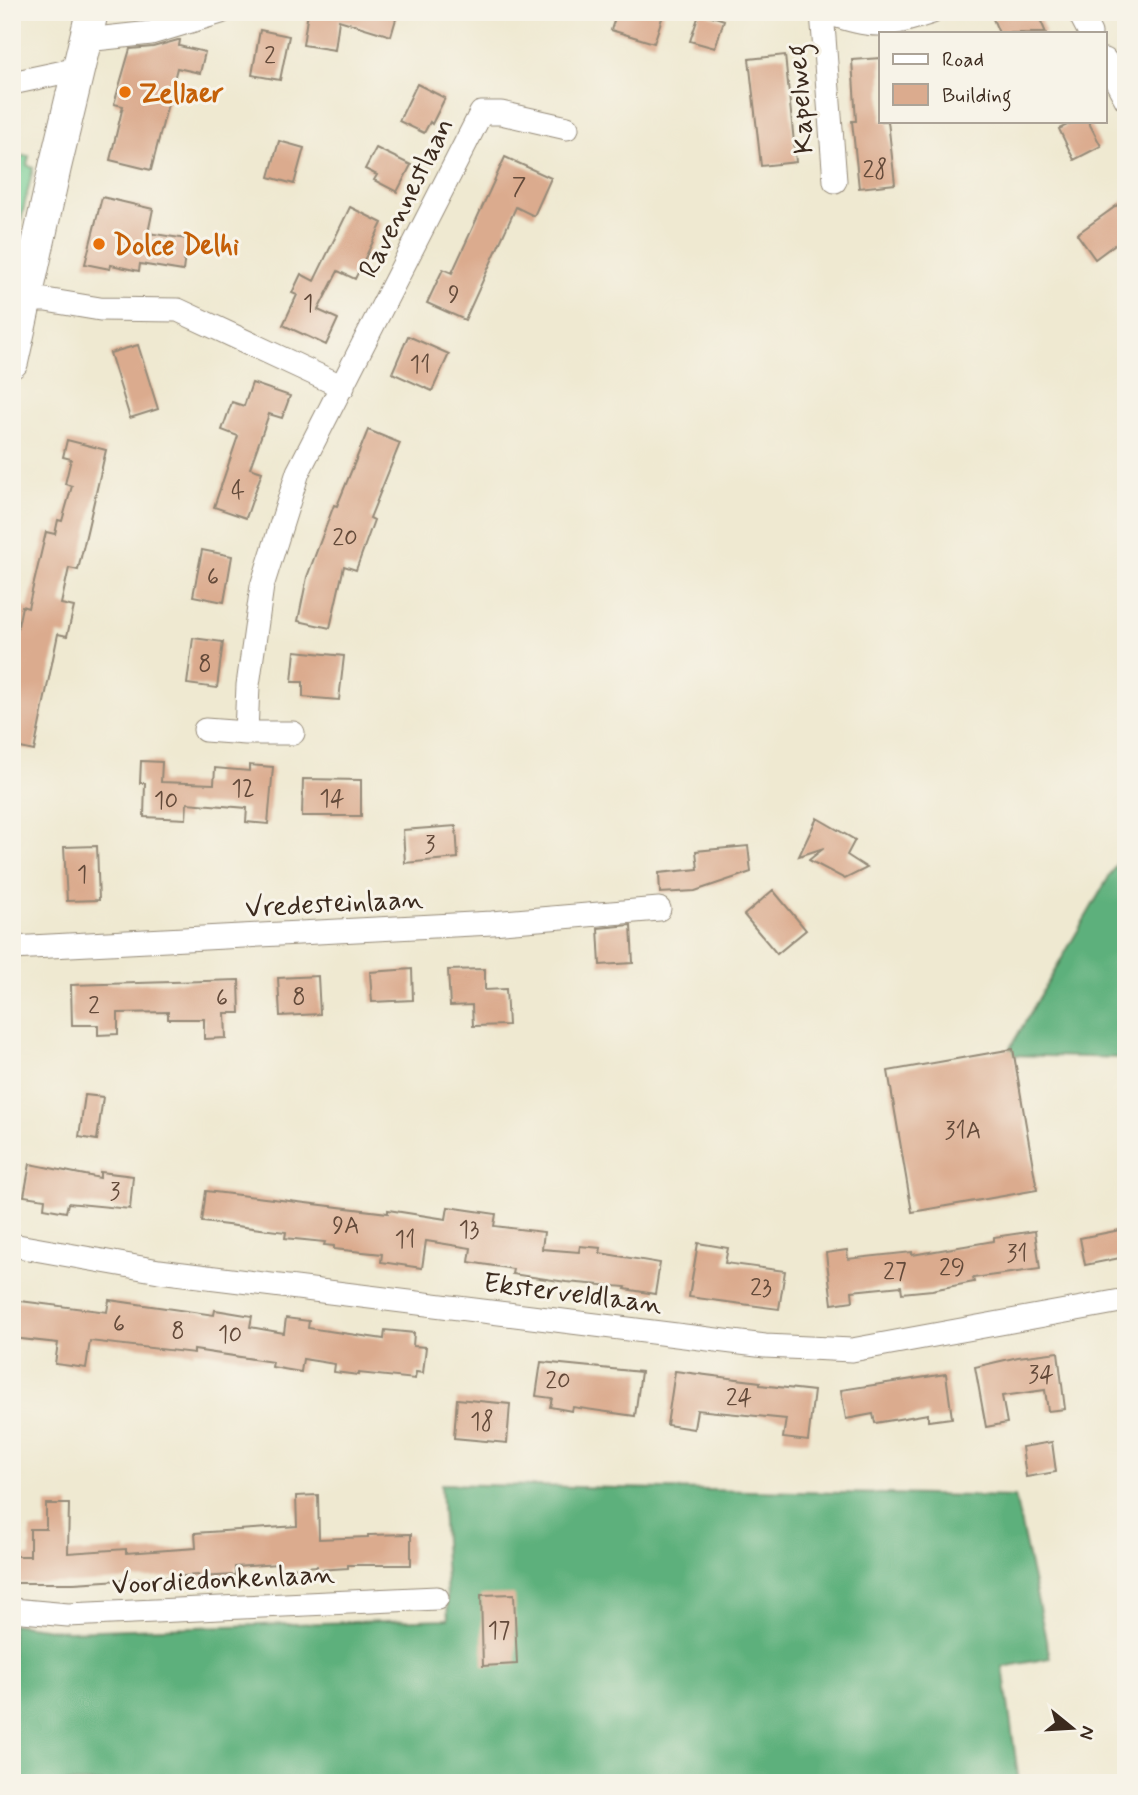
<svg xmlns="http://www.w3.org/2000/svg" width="1138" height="1795" font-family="Mynerve,sans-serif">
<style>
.green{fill:#72cc92;stroke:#567b58;stroke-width:2}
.forest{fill:#5db07c;stroke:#4c6d4d;stroke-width:2}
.building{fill:#dbab8e}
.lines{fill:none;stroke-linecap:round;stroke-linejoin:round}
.minor-casing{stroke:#958a78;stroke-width:25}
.secondary-casing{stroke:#958a78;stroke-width:34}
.minor{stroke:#fff;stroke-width:23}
.secondary{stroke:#fff;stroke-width:32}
.food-dot{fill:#e8710a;stroke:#f7f3e8;stroke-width:2.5}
.labels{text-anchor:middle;stroke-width:6;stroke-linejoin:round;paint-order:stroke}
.number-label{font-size:24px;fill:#634a3a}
.food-label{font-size:28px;font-weight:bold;fill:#c56008;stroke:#f7f3e8;text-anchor:start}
.street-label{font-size:28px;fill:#3b2a1e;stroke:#f7f3e8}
</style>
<rect width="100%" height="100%" fill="#f7f3e8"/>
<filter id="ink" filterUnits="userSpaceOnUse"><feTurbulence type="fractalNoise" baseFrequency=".0143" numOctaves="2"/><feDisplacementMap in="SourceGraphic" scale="14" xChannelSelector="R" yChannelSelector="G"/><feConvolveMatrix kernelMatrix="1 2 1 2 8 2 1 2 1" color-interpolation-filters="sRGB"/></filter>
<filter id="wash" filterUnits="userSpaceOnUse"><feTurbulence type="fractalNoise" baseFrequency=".00686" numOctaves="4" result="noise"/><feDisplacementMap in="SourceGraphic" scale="28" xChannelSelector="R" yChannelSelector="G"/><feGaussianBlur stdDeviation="1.57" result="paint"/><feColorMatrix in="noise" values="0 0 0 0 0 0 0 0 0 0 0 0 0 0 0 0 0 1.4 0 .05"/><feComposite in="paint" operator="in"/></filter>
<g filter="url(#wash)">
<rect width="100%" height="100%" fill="#efe9d1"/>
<path class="green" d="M18,152L19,156H29L27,165L33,168L12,259V153Z"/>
<path class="forest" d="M1121,856L1126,871V1058L1006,1055Z
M441,1484L1015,1497L1050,1658L1003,1667L1019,1783H12V1624L68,1631L448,1619Z"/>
<g id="blocks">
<path class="building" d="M308,12H398L391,36L339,20L335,50L303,45Z
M617,12H664L654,43L611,30Z
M700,12L724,20L715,48L690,41Z
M990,12H1037L1046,33H999Z
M260,30L289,36L280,80L252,75Z
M178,40H180L179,46L205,52L200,73L177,68L151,170L110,160L123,106L114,104L130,49L153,47Z
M785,55L796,162L761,166L749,59Z
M881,58V121H888L895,184L859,188L852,121H856L852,60Z
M417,84L445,98L432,124L430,122L424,133L399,121Z
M1075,121H1088L1101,146L1074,160L1059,129Z
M279,141L304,148L294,184L269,177Z
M376,148L411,165L397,192L374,180L377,175L365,169Z
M505,157L551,178L534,216L516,207L465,320L427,303L443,269L452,273Z
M102,197L153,209L148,233L187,239L183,271L140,264L139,271L111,265L110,269L85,264Z
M1126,199V236L1095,259L1077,234Z
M350,207L382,223L355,279L338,271L318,310L338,319L326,345L283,325L297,295L292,293L301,274L314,281Z
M408,336L449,354L432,391L392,373Z
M138,345L158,409L130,418L110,353Z
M252,383L290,396L282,418L269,414L250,468L262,472L246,518L214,507L238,436L222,430L232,402L244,406Z
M368,430L400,443L370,518L374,520L356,570L344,566L330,628L298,621L307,577L334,505L337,506Z
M67,440L106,450L78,570L69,568L61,604L74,607L67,636L58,634L34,751L12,746V656L22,606L28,608L46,532L55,534L58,520L62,521L72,486L65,484L71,459L63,457Z
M202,550L232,556L224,602L193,596Z
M193,638L223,642L217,688L187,684Z
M295,651L344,656L339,700L303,697V682H292Z
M141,761L162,762L161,782L214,784L215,768L249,771V765L273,767L268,824L246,822L247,808L187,803L186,819L144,817L145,783H140Z
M303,779L361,780V816H302Z
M817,818L855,840L847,855L867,868L845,879L809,860L824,848L799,856Z
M456,826L458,858L405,863L403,830Z
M97,846L99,900L67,901L64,847Z
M748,846L751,872L695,891L660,893L659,873L698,869L696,851Z
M773,890L806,930L777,954L744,915Z
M631,925L633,963L600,965L598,928Z
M412,969L413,1000L372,1002L370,972Z
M485,969V990L506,989L508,1025L473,1026L472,1005L450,1006L448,970Z
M318,976L320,1014L280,1016L278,978Z
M239,980L240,1013H225L226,1038L204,1039V1019H168V1012L118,1013V1034L98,1035V1025H72L71,985Z
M1013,1049L1037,1190L912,1212L888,1071Z
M85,1095L103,1097L97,1140L79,1137Z
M30,1164L100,1178V1172L133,1176L130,1209L68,1203L66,1212L44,1208L45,1199L24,1196Z
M206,1191L388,1213V1210L446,1219L448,1207L496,1214L494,1226L544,1232L542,1249L579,1252L580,1246L601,1248L600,1253L660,1263L655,1294L625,1289L626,1287L566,1282L512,1274L513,1269L469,1262L471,1248L426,1241L422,1268L381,1262L382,1254L334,1249V1246L324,1245L325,1242L285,1238L286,1232L202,1222Z
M1120,1230L1125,1257L1085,1265L1080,1238Z
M1035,1231L1040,1269L973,1278L974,1282L932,1290L902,1293L901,1286L852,1291L853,1301L832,1304L826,1253L847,1250L848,1259L912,1252V1255L994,1241V1237Z
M698,1243L728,1248L725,1263L785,1271L779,1309L689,1297Z
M12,1300L107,1312L109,1300L214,1315L215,1310L252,1316L250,1327L284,1333L286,1318L309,1321L308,1328L384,1339L385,1330L414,1333L413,1346L426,1347L423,1373L416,1372L415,1379L359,1373V1375L334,1372L335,1364L303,1359L301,1372L272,1367L273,1362L194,1350V1353L90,1341L86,1368L55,1364L58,1343L12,1338Z
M1058,1352L1065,1409L1048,1411L1045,1390L1002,1396L1007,1423L986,1427L975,1367L1018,1357Z
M541,1362L641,1372L635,1416L573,1407L572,1411L550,1407L552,1398L536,1396Z
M675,1371L760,1382V1385L814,1391L808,1441L783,1438L786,1419L697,1410L694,1429L667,1425Z
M946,1374L952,1418L928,1421V1414L875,1423L873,1414L846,1419L841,1390Z
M457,1399L510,1404L507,1443L454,1438Z
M1052,1442L1056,1472L1026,1477L1022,1447Z
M318,1495L319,1539L368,1537V1535L411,1534V1565H348V1568L317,1570V1566L277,1569V1564L235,1567V1575L199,1577L198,1575L74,1583H12V1556H30V1529H46V1504H69L68,1553L126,1549V1553L196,1548L195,1533L297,1526L296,1496Z
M514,1594L517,1664L483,1666L481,1595Z"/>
</g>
</g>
<g filter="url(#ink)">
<use href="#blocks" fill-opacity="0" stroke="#958a78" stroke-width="2"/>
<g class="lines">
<defs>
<path id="minor" d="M822,12L835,181
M825,12C874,28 883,28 932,12
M1079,12L1090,33
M86,40L151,33L221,12
M1105,60L1126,99
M12,83L78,69
M12,300H46L100,309L178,310L343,387
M205,730L246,733H293
M246,733L248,685L262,586L298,472L481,113H501L567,128
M12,948L492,923L659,909
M12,1245L159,1271L765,1346L852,1350L1126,1300
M12,1610L68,1615L437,1598"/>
<path id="secondary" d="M12,362L55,167L92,12"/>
</defs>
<use href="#minor" class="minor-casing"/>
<use href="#secondary" class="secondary-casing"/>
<use href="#minor" class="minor"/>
<use href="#secondary" class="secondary"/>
</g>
</g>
<g class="food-dot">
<circle cx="125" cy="92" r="7"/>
<circle cx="99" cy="244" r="7"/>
</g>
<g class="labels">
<g class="number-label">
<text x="270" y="63">2</text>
<text x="875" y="177">28</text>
<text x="519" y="194">7</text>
<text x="454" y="302">9</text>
<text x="308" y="311">1</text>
<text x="420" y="372">11</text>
<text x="238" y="498">4</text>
<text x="345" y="545">20</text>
<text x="213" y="584">6</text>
<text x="205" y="671">8</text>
<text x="243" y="796">12</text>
<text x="332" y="806">14</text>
<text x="166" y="808">10</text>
<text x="430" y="852">3</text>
<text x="82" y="882">1</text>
<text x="299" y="1004">8</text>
<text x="222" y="1005">6</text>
<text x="94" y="1013">2</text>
<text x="963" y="1138">31A</text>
<text x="115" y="1199">3</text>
<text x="346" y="1233">9A</text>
<text x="469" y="1237">13</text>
<text x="405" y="1247">11</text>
<text x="1017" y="1261">31</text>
<text x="952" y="1275">29</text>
<text x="895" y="1279">27</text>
<text x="761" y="1295">23</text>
<text x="119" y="1331">6</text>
<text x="178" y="1338">8</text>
<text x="230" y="1342">10</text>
<text x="1041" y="1382">34</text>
<text x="558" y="1388">20</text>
<text x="739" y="1405">24</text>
<text x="482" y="1429">18</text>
<text x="499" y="1638">17</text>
</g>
<g class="food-label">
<text x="139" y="102">Zellaer</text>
<text x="113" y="254">Dolce Delhi</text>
</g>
<g class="street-label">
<text transform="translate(799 99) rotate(-94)" y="10">Kapelweg</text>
<text transform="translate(405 197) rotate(-63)" y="10">Ravennestlaan</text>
<text transform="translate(334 902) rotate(-3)" y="10">Vredesteinlaan</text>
<text transform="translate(573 1292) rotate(7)" y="10">Eksterveldlaan</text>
<text transform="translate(223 1578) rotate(-3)" y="10">Voordiedonkenlaan</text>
</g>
</g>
<rect width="1138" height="1795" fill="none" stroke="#f7f3e8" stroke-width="42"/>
<rect x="879" y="32" width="228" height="91" fill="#f7f3e8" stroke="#aca397" stroke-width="2"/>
<rect x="893" y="54" width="35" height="10" fill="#ffffff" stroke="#aca397" stroke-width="2"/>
<text x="942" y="66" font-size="21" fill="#3b2a1e">Road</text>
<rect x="893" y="84" width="35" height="21" fill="#dbab8e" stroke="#aca397" stroke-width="2"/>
<text x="942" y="102" font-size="21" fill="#3b2a1e">Building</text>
<g transform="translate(1072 1728) rotate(108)" stroke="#f7f3e8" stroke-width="5" paint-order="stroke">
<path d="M0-5L12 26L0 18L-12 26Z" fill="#3b2a1e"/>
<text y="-10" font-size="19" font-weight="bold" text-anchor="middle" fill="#3b2a1e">N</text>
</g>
</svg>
